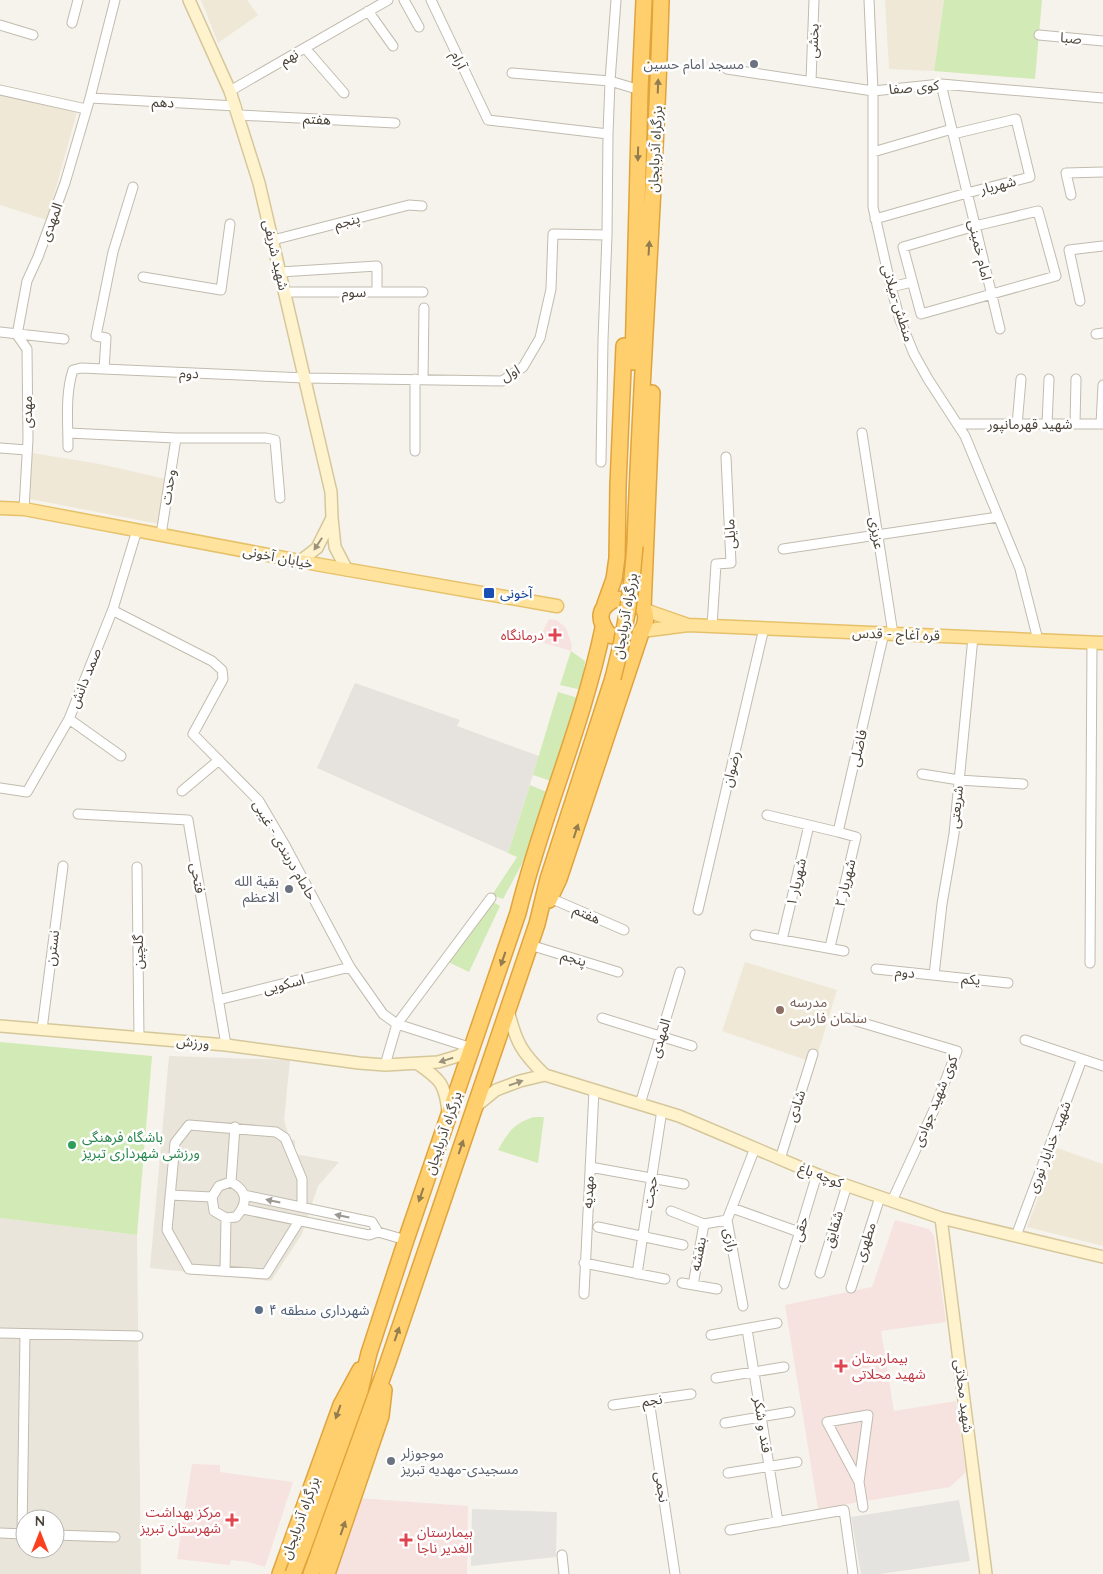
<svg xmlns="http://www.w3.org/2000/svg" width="1103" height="1574" font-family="Quicksand,'Noto Sans Arabic',sans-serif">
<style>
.residential{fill:#eae5da;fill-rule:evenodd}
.industrial{fill:#e6e2dd}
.education{fill:#efe8d6}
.medical{fill:#f6e3e0}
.green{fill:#d2eab5}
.parking{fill:#e5e3e0}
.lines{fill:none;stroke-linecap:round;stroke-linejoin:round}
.street-casing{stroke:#c2bbae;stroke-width:11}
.secondary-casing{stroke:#d6c79b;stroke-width:14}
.primary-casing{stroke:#e6c16a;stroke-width:15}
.highway-casing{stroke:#e0a43c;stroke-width:18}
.street{stroke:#fff;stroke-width:9}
.secondary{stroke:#fff3cd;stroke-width:11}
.primary{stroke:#ffe39c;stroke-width:12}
.highway{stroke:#ffcf6e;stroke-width:15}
.highway-bridge-casing{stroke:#e0a43c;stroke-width:18;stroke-linecap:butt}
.highway-bridge{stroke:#ffcf6e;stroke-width:15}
.oneway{fill:#937c4e}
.oneway2{fill:#9c937c}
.oneway3{fill:#9c9892}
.worship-dot{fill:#6b7280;stroke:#fff;stroke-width:2}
.transit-dot{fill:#1a4fb4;stroke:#fff;stroke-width:2}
.health-dot{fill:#e0444e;stroke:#fff;stroke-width:2}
.education-dot{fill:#8d6e63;stroke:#fff;stroke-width:2}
.leisure-dot{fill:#2e9e5b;stroke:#fff;stroke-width:2}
.service-dot{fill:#5c6f8a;stroke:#fff;stroke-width:2}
.labels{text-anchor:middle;stroke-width:5;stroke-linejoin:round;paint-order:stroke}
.street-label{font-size:14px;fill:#4b4439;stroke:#fff}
.worship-label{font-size:14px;fill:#5b616d;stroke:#fff;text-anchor:end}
.transit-label{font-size:14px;fill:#164399;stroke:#fff;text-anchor:start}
.health-label{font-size:14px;fill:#be3a42;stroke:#fff;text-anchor:end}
.education-label{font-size:14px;fill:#785e54;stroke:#fff;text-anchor:start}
.leisure-label{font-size:14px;fill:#27864d;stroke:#fff;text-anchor:start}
.service-label{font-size:14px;fill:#4e5e75;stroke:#fff;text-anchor:start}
</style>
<rect width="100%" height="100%" fill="#f6f3ec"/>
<path class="residential" d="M169,1056L290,1060L284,1120L290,1140H295V1154L339,1162L318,1186L302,1234L271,1281L150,1268Z
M0,1218L137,1235L141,1574H0ZM25,1519H55V1549H25Z"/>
<path class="industrial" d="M355,683L460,720L457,726L539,756L508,853L317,768Z"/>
<path class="education" d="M201,0H247L258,15L218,43Z
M885,0H944L934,71L889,69Z
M0,96L77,112L47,220L0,205Z
M32,453L100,464L166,479L159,524L30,499Z
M745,962L837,990L815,1063L722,1031Z
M1057,1148L1103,1164V1246L1027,1227Z"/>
<path class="medical" d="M549,619L557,620L566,628L572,645L571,651L538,641Z
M895,1220L929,1229L934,1236L946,1322L881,1331L894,1411L956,1401L966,1472L950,1487L818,1509L785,1305L872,1287Z
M192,1464L220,1465V1472L293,1482L265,1567L248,1562L231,1560L230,1565L177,1559Z
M357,1498L468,1506L467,1574H335Z"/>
<path class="green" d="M944,0H1042L1035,79L934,71Z
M571,651L585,661L582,690L560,685Z
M558,692L578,698L551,781L533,775Z
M530,785L549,793L523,862L503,899L492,895L517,857L508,853Z
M490,900L500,906L469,972L444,960Z
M0,1042L152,1056L137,1235L0,1218Z
M534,1117H544L538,1163L498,1150C508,1132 514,1123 534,1117Z"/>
<path class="parking" d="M959,1500L970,1561L880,1574H861L851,1517Z
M472,1509L557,1512L556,1557L471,1566Z"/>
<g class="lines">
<defs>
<path id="street" d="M404,0L419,27
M431,0L488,120L608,134
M616,0L610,81L640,90
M869,0L873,91V207L891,287L900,320L914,354L928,379L965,436L1015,557L1020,569L1038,640
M368,11L393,46
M72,23L78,0
M0,25L33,35
M1039,35L1103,41
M305,48L344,93
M727,69L873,91L941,84L1103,98
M512,73L610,81L608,134L607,235L603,340L601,462
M811,81L814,0
M941,84L1000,329
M0,90L86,109
M230,91L388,0
M90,98L236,106
M239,115L395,123
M873,152L952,129
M1071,195L1066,173L1103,172
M1038,211L1056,276L921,314L903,247L975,226Z
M875,219L967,193L1030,177L1016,119L953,134
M273,240L409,205L422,206
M280,272L377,266V292
M143,277L221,290L230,224
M891,287L912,282
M285,292H423
M1080,301L1069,250L1103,246
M0,332L64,339
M1096,334L1103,333
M17,335L27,281L38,257L65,183L90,98L115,0
M17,335L27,349L28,439L24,509
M104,369L106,338L96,336L113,252L133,187
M423,379L424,308
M957,424H1103
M1047,424L1049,379
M1075,424L1076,379
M1101,424L1103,385
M1017,425L1021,379
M68,433L176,438H266L275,440L280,498
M862,433L893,634
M68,447C68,422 65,394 73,370L81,368L305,378L502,381L523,367L540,338L551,289L553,234L607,235
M0,448L27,450
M415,451V379
M161,535L176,438
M783,549L998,517
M113,609L116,612L212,661L222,670L223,679L193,734L259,801L286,847L350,967L383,1014L397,1024L472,1048
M712,626L716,564L731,563L726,457
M69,719L121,756
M922,774L959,780L1023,784
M0,788L27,792L69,719L113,609L137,530
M182,791L219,760
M78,814L188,820L226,1045
M767,815L838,832L884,633
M137,867L139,1038
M550,898L624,930
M698,910L764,628
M755,935L844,951
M782,940L809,825
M530,945L618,972
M830,947L856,837L838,832
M1090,963L1092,643
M876,969L1008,983
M934,975L942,904L954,834L973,637
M218,1000L350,967
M602,1018L692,1046
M846,1018L957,1051L933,1112L892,1201
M42,1029L63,866
M1025,1040L1103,1066
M385,1065L397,1024L491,898
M640,1104L680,972
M780,1159L813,1054
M590,1167L684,1184
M231,1182C248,1191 248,1203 236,1217L226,1218L214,1211L212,1197L219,1186Z
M231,1182L235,1127
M170,1195L212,1197
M244,1195L372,1222L378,1232
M732,1208L799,1232
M243,1209L369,1235L378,1232L406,1240
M671,1211L704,1224L727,1220
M299,1221L266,1274L189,1269L167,1230L175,1143L189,1125L276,1132L285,1138L302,1179V1207
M598,1227L683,1245
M1016,1236L1082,1059
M584,1263L665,1279
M225,1271L226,1218
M820,1273L847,1185
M637,1274L662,1110
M682,1283L717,1289
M784,1284L817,1174
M693,1285L704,1224
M851,1288L880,1197
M584,1294L594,1090
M743,1306L727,1220L755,1148
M747,1329L778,1522
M0,1333L138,1336
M711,1335L777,1323
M716,1378L784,1367
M649,1400L675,1574
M613,1405L691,1394
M725,1423L790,1412
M728,1473L797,1462
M859,1482L827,1422L868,1415L859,1482L863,1507
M730,1530L844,1510L853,1574
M0,1533L25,1534
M22,1534L25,1334
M55,1535L115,1537
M562,1555L564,1574"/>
<path id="secondary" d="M189,0L230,91L259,183L331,492L332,518
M300,561L317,548L332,518L335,547L347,570
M0,1026L226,1045L359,1063L385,1065L438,1062L458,1056L472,1048
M418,1064C441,1080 445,1084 448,1112
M545,1075L679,1116L825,1178L941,1218L1103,1257
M475,1107L496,1090L520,1081L545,1075C521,1052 516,1042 508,1010
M941,1218L986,1574"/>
<path id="primary" d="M0,508L24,509L321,565L557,606
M688,625L1103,643
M642,631L688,625L645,610"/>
<path id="highway" d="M633,362L640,90L644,0
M635,546C641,364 656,182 661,0
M615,599C621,600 629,600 635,602C652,608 647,633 632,638C626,640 616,636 609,635C597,619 598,608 615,599Z
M605,604L614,579L617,558L618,485L624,346
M643,609L652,393
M549,900L559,879L641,633
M303,1548L360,1391L369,1353L406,1240L518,913C542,816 583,725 603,628
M280,1574L341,1405L360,1370
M311,1574L388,1362L519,977L537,924L548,879L613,678
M327,1574L381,1416L384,1390"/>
</defs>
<use href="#street" class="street-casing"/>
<use href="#secondary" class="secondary-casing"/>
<use href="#primary" class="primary-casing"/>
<use href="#highway" class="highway-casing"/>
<use href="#street" class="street"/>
<use href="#secondary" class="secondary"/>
<use href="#primary" class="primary"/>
<use href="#highway" class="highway"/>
<defs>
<path id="highway-bridge" d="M613,678C625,634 632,591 635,546
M293,1574L303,1548"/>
</defs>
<use href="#highway-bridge" class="highway-bridge-casing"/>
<use href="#highway-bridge" class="highway-bridge"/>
</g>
<defs><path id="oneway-solid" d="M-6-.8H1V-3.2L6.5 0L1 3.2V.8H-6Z" transform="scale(1.25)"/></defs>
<g class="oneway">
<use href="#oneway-solid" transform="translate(658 86) rotate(-88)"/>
<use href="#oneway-solid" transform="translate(638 154) rotate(91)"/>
<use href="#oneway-solid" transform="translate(649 248) rotate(-86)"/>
<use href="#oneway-solid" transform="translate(576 831) rotate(-72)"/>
<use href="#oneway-solid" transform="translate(503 959) rotate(109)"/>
<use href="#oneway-solid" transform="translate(461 1147) rotate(-71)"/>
<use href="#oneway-solid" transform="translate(421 1195) rotate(109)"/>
<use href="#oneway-solid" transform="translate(397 1334) rotate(-71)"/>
<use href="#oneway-solid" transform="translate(338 1412) rotate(110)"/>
<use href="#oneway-solid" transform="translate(343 1528) rotate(-71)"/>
</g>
<g class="oneway2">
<use href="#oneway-solid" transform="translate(318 544) rotate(123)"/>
<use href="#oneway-solid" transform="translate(446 1060) rotate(163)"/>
<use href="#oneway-solid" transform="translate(516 1083) rotate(-19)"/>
</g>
<g class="oneway3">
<use href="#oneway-solid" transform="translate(273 1201) rotate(-168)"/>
<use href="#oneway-solid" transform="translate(342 1216) rotate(-168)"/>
</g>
<g class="worship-dot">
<circle cx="754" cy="64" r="5"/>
<circle cx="289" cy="889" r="5"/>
<circle cx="391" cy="1461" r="5"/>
</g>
<rect class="transit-dot" x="483" y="587" width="12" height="12" rx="2.5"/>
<g class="health-dot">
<path d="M552.5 627.5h5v5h5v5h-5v5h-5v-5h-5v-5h5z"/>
<path d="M838.5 1358.5h5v5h5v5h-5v5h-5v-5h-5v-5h5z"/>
<path d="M229.5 1512.5h5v5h5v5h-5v5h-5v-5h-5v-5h5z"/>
<path d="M403.5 1532.5h5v5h5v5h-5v5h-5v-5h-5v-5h5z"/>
</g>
<circle class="education-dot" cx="780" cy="1010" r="5"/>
<circle class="leisure-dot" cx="72" cy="1145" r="5"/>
<circle class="service-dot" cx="259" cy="1310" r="5"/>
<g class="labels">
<g class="street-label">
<text transform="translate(1071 38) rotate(5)" y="5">صبا</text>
<text transform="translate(813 41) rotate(-88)" y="5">بخشی</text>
<text transform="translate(289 57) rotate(-30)" y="5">نهم</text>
<text transform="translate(459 60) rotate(64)" y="5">آرام</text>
<text transform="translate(914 87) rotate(-5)" y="5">کوی صفا</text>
<text transform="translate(163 102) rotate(3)" y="5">دهم</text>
<text transform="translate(317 119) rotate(3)" y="5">هفتم</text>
<text transform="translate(655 149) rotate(-87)" y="5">بزرگراه آذربایجان</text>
<text transform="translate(998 185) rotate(-14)" y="5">شهریار</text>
<text transform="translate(347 221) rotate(-15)" y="5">پنجم</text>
<text transform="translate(51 222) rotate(-70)" y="5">المهدی</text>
<text transform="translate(980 250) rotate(77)" y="5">امام خمینی</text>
<text transform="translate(276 255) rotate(77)" y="5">شهید شریفی</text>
<text x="354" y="297">سوم</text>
<text transform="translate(898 303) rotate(73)" y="5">منطش-میلانی</text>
<text transform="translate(189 373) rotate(2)" y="5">دوم</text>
<text transform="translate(510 373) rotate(-29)" y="5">اول</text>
<text transform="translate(27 412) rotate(-90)" y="5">مهدی</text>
<text x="1030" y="429">شهید قهرمانپور</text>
<text transform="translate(168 487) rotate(-81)" y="5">وحدت</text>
<text transform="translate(877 533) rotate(81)" y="5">عزیزی</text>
<text transform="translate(730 534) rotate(-93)" y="5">مایلی</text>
<text transform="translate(278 557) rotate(11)" y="5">خیابان آخونی</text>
<text transform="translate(625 616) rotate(-80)" y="5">بزرگراه آذربایجان</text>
<text transform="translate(896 634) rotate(2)" y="5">قره آغاج - قدس</text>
<text transform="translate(85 678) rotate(-68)" y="5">صمد دانش</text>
<text transform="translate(858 748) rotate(-77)" y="5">فاضلی</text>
<text transform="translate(731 769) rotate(-76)" y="5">رضوان</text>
<text transform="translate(956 807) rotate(-84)" y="5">شریعتی</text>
<text transform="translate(285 850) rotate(60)" y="5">حامام دربندی - غیبی</text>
<text transform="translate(198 878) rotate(80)" y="5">فتحی</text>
<text transform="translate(796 882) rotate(-77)" y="5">شهریار ۱</text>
<text transform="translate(845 883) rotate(-76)" y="5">شهریار ۲</text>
<text transform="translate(587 914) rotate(24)" y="5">هفتم</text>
<text transform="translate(52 948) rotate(-83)" y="5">نسترن</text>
<text transform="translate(138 952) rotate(-90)" y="5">گلچین</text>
<text transform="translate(574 958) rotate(17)" y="5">پنجم</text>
<text transform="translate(905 972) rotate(6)" y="5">دوم</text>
<text transform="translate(971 979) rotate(6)" y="5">یکم</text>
<text transform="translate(284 984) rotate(-14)" y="5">اسکویی</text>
<text transform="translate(660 1038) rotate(-73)" y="5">المهدی</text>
<text transform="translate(193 1042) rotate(5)" y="5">ورزش</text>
<text transform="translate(935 1101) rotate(-68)" y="5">کوی شهید جوادی</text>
<text transform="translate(796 1106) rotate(-72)" y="5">شادی</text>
<text transform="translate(443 1133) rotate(-71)" y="5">بزرگراه آذربایجان</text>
<text transform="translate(1049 1147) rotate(-69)" y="5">شهید خدایار نوری</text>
<text transform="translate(821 1175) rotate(21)" y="5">کوچه باغ</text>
<text transform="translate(588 1192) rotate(-87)" y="5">مهدیه</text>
<text transform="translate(650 1192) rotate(-81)" y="5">حجت</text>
<text transform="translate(800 1229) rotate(-73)" y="5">حقی</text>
<text transform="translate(833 1229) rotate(-73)" y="5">شقایق</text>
<text transform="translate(731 1240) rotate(79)" y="5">رازی</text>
<text transform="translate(865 1242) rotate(-72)" y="5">مطهری</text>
<text transform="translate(698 1254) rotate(-79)" y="5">بنفشه</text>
<text transform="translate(964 1396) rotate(83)" y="5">شهید محلاتی</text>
<text transform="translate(652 1400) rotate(-8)" y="5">نجم</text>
<text transform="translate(763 1425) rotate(81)" y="5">قند و شکر</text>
<text transform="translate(662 1487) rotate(82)" y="5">نجمی</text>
<text transform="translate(300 1518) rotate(-70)" y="5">بزرگراه آذربایجان</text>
</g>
<g class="worship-label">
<text x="744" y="69">مسجد امام حسین</text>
<text x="279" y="886">بقیة الله<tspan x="279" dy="16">الاعظم</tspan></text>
<text x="401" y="1458" text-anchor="start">موجوزلر<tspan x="401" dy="16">مسجیدی-مهدیه تبریز</tspan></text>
</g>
<g class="transit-label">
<text x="500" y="598">آخونی</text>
</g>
<g class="health-label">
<text x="544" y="640">درمانگاه</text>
<text x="852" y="1363" text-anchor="start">بیمارستان<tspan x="852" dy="16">شهید محلاتی</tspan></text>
<text x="221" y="1517">مرکز بهداشت<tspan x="221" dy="16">شهرستان تبریز</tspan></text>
<text x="417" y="1537" text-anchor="start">بیمارستان<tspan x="417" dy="16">الغدیر ناجا</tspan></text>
</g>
<g class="education-label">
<text x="790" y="1007">مدرسه<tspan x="790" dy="16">سلمان فارسی</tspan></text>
</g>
<g class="leisure-label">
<text x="82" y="1142">باشگاه فرهنگی<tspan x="82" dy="16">ورزشی شهرداری تبریز</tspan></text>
</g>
<g class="service-label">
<text x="269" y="1315">شهرداری منطقه ۴</text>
</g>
</g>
<g transform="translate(40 1534)"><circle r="24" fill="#ffffff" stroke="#b7b4b0"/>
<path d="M0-4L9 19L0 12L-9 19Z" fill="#fc3f1d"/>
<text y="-8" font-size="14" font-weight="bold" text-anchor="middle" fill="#4b4439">N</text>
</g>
</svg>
